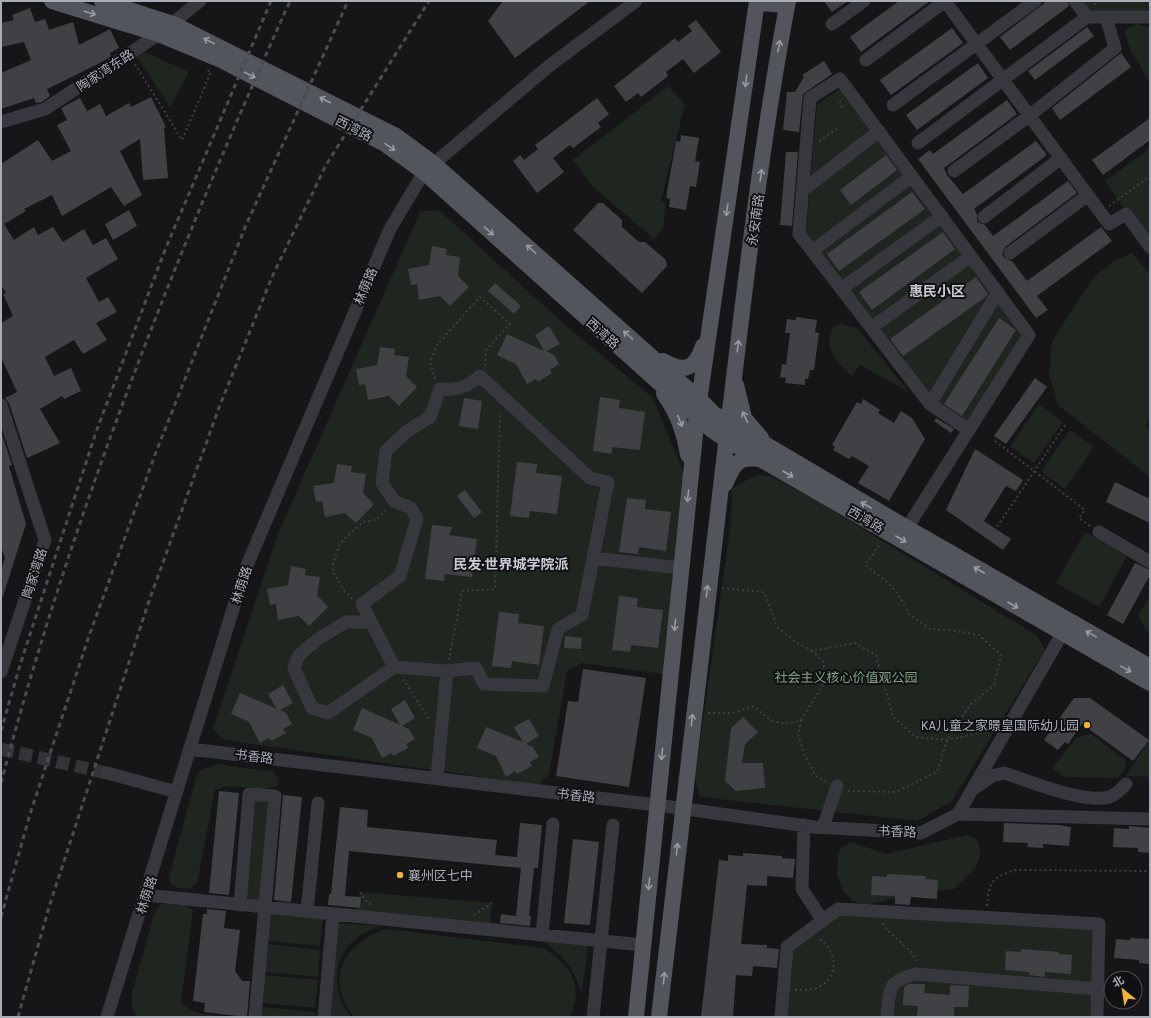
<svg xmlns="http://www.w3.org/2000/svg" width="1151" height="1018" font-family="Karla,'Noto Sans SC',sans-serif">
<style>
.green{fill:#1e261f}
.building{fill:#404145}
.lines{fill:none;stroke-linecap:round;stroke-linejoin:round}
.minor-tunnel{stroke:#333438;stroke-width:13;stroke-dasharray:13 6;stroke-linecap:butt}
.path{stroke:#3d3f44;stroke-width:2;stroke-dasharray:2 3;stroke-linecap:butt}
.minor{stroke:#37383d;stroke-width:13}
.major{stroke:#53555c;stroke-width:16}
.rail{stroke:#4a4c52;stroke-width:3;stroke-dasharray:5 4;stroke-linecap:butt}
.oneway{stroke:#979ba6}
.poi-dot{fill:#f2b134;stroke:#111113;stroke-width:1.5}
.labels{text-anchor:middle;stroke-width:4;stroke-linejoin:round;paint-order:stroke}
.street-label{font-size:13px;fill:#a8adb8;stroke:#111113}
.park-label{font-size:13px;fill:#7fa381;stroke:#111113}
.poi-label{font-size:13px;fill:#a8adb8;stroke:#111113;text-anchor:end}
.neighbourhood-label{font-size:14px;font-weight:bold;fill:#c9ccd4;stroke:#111113}
</style>
<rect width="100%" height="100%" fill="#161618"/>
<path class="green" d="M1082,1H1150V6L1145,12H1092L1088,10Z
M1137,24L1150,27V82L1131,52L1124,30Z
M140,50L189,72L170,107L135,54Z
M668,86L685,104L661,200L666,203L663,229L654,239L591,185L573,160Z
M842,87L1021,328L1022,337L967,422L937,403L806,234L817,105Z
M1150,148V247L1105,181Z
M439,210L564,324L653,398L684,474L666,669L663,674L582,663L567,671L549,774L538,785L224,740L213,729L277,536L420,212Z
M1132,253L1150,274V415L1146,428L1150,431V477L1058,405L1049,374L1052,341L1093,278L1113,262Z
M841,324L857,328L909,392L860,365L852,376C836,362 822,347 834,326Z
M1039,404L1063,422L1034,463L1010,446Z
M1070,430L1094,447L1065,489L1041,471Z
M758,474L773,477L824,505L1036,635L1045,649L952,801L917,821L700,797L695,778L731,523L732,488Z
M1085,532L1127,556L1099,607L1056,583Z
M1150,596V632L1146,630L1138,615Z
M1091,734L1126,761L1125,769L1118,778L1064,777L1052,768L1076,738Z
M1150,738V777L1126,776Z
M218,764L274,772L279,781L278,785C258,795 234,780 215,790L197,883L189,889L178,888L171,884L169,877L197,774L203,769Z
M249,794L275,796L264,907L240,905Z
M967,835L977,839L981,853L976,867L954,889L929,891L866,905L852,901L843,890L837,875L838,857L841,848L851,842L886,854Z
M360,892L492,903L490,930L357,917Z
M161,904L184,905L193,910L181,1003L191,1011L220,1017H139L137,1016L132,1007V993L155,911Z
M838,909L1099,924L1097,1017H781L787,947Z
M269,913L323,918L320,946L266,941Z
M338,923L379,926C372,930 361,934 354,940C331,960 333,995 351,1017H327Z
M386,929L544,948C571,966 584,985 570,1017H354C324,979 343,943 386,929Z
M544,942L582,943L587,945L588,951L581,993C575,969 563,956 544,942Z
M267,944L320,950L318,977L264,972Z
M264,975L318,980L315,1008L262,1003Z
M262,1007L316,1012L315,1017H261Z"/>
<path class="building" d="M503,1H590L515,58L488,21Z
M824,1H848L832,12Z
M899,1H930L861,52L850,37Z
M1047,1H1067L1069,6L1010,50L1000,37Z
M30,8L35,22L45,19L49,30L73,22L79,45L110,29L119,48L110,53L111,56L102,62L47,89L50,96L42,102L36,103L34,98L1,109V73L31,60L24,42L1,47V23L14,20L12,15Z
M696,20L721,52L694,73L683,59L666,72L668,76L641,97L638,93L626,102L614,86L675,38L678,42L692,31L688,26Z
M1087,27L1094,36L1035,80L1028,71Z
M952,28L963,43L891,95L880,80Z
M1121,53L1131,67L1060,120L1052,108Z
M824,61L832,74L803,94L799,132L783,130L787,92H795L804,77L802,75Z
M978,63L988,78L917,130L906,115Z
M151,97L166,127L164,128L168,178L143,180L140,139L120,151L142,195L124,206L111,187L62,216L52,195L24,209L26,211L4,224L14,240L34,227L38,235L53,227L63,242L84,229L93,245L106,238L118,259L86,278L99,302L108,297L117,312L96,323L107,340L83,354L74,340L45,357L54,376L71,368L81,391L64,399L62,396L40,409L60,443L27,458L9,403L5,398L17,392L1,357V323L13,316L3,294L6,293L1,285V164L38,140L52,161L71,151L57,125L67,120L61,108L80,98L87,111L100,104L106,116L129,103L131,107Z
M597,98L609,114L598,123L601,127L573,148L570,145L553,158L564,172L537,193L513,161L520,155L524,160L538,149L535,145Z
M1007,100L1017,114L944,168L947,175L963,194L1036,141L1047,155L974,209L977,214V222L985,225L993,236L1068,181L1077,193L1005,247L1002,254L1004,258L1012,261L1027,281L1101,227L1112,241L1037,296L1048,310L1036,318L918,159L930,150L933,154Z
M1150,118V140L1103,175L1092,160Z
M681,135L699,138L695,161L700,162L696,187L690,186L686,210L669,207L670,199L666,198L676,141L680,142Z
M786,152H798L792,226L780,225Z
M886,155L897,170L851,205L840,190Z
M912,192L925,209L839,271L827,254Z
M598,203H603L622,220V227L639,242H645L666,260L667,266L642,293L573,230Z
M129,210L137,226L113,240L105,224Z
M943,232L955,249L872,310L859,292Z
M432,246L447,249L446,255L460,257L458,276L469,287L450,306L440,296L419,300L417,284L411,285L408,269L429,265Z
M976,277L988,294L987,296L903,356L890,339Z
M495,283L521,306L514,314L488,291Z
M796,317L817,320L815,332L819,333L814,370H810L808,379H805V385L785,383L786,378L780,377L782,364L786,365L790,333H785L787,319L796,320Z
M999,318L1016,330L962,416L944,404Z
M549,326L560,344L546,351L554,355L559,364L550,370L552,373L538,382L536,379L527,384L516,364L497,355L507,334L544,351L535,335Z
M380,347L395,349L394,355L409,357L406,376L417,387L399,406L389,396L368,400L365,384L359,385L356,369L377,365Z
M1035,378L1047,387L1006,444L994,436Z
M600,397L620,400L619,408L645,412L640,450L612,447V454L593,451Z
M464,398L482,401L478,429L459,426Z
M863,399L880,410L878,413L894,423L901,411L912,418L925,439L889,501L858,483L869,466L852,456L849,459L833,450L835,447L832,445L857,402L861,404Z
M936,418L954,429L951,433L934,421Z
M1,431L12,465L9,466L26,524L3,596H1V570L5,558L1,547Z
M975,449L1023,480L1016,491L1006,486L984,521L1011,539L1003,550L946,510Z
M517,462L537,464L536,473L562,476L557,514L530,511L529,518L510,516Z
M337,464L352,466L351,472L366,474L363,493L374,504L356,523L345,513L325,517L322,501L316,502L313,486L334,483Z
M1115,482L1150,499V523L1106,502Z
M465,490L482,512L474,518L457,496Z
M627,498L646,500L645,509L671,512L666,551L639,547L638,554L619,552Z
M432,525L452,527L449,535L477,539L472,577L445,574L444,581L425,579Z
M1135,563L1150,570V575L1123,624L1107,615Z
M291,566L306,569L305,575L320,577L317,595L328,607L309,626L299,616L278,620L276,604L270,605L267,589L288,585Z
M619,596L638,598L637,607L663,610L658,648L631,645L630,652L612,650Z
M499,612L519,614L518,623L544,626L539,665L512,661L511,668L492,666Z
M565,636L582,638L581,649L564,648Z
M583,669L646,678L629,787L556,776L568,701L578,702Z
M283,685L293,703L280,710L286,713L292,724L283,729L286,733L271,741L269,738L260,743L249,722L231,714L240,693L277,709L268,694Z
M1074,698H1090L1149,740L1133,761L1082,724L1068,744L1065,742L1058,750L1044,740Z
M405,700L415,718L402,726L409,729L415,739L406,744L408,748L393,756L392,753L382,758L372,738L353,730L362,708L400,725L391,709Z
M743,717L758,732L745,744L742,763H763L765,788L736,791L725,781L731,728Z
M529,719L539,736L526,744L533,747L539,757L530,762L532,766L517,774L515,771L506,777L496,756L477,748L486,727L523,742L514,727Z
M219,791L239,793L229,895L209,893Z
M283,795L302,797L291,902L274,900Z
M340,807L368,810L367,827L497,840L495,855L517,857L520,823L542,825L538,868H534L529,916H531L530,926L500,923L501,914L516,916L521,868L349,851L345,896L361,897L360,908L328,905L329,894H331Z
M1004,823L1058,825L1071,827L1069,846L1043,844V848L1027,847L1028,843L1003,842Z
M1129,826L1150,828V853L1138,852V848L1113,847L1114,828L1129,829Z
M573,839L599,842L590,925L564,923Z
M743,853L782,856V858L795,859L793,878L767,876V886L747,885L741,944L767,945V948L779,949L777,968L753,966L752,976L736,975L733,1017H701L719,860L728,861V855L743,856Z
M887,874L926,876L925,879L938,880L937,899L911,897L910,905L895,904V896L871,895L872,876L887,877Z
M207,909L226,911L224,928L240,930L235,971L242,981H250L247,1017L204,1012L205,1003L193,1001L203,914H207Z
M1130,938L1150,939V964L1139,963V960L1114,958L1116,939L1130,940Z
M1021,949L1059,952V954L1072,955L1071,974L1045,972V977L1029,975V972L1005,970L1006,951L1021,952Z
M909,984H925L924,993L950,995V985L969,986L968,1007H954V1017H917L918,1006L903,1005L904,987Z"/>
<g class="lines">
<path class="minor-tunnel" d="M1,749L107,773"/>
<path class="path" d="M1094,5L1099,1
M135,64L182,140L211,72L206,70
M840,101L843,110
M819,141L837,129
M1109,206L1150,176
M435,379L430,362L436,346L480,297L510,324L486,350L485,366
M995,441L1085,510L1079,518L1090,526
M989,539L1065,425
M722,588L764,592L777,627L796,642L812,651L855,643L876,655L893,717L916,737L947,740L993,730
M352,599L343,589L333,572V563L340,543L363,522L376,520L387,509
M449,660L462,591L495,589L500,412
M403,679L430,721
M708,713H733L754,706C769,722 780,727 801,720L826,680L823,661L812,651
M801,720L798,735L805,756L816,776L826,781
M848,791L896,792L937,772L947,740L970,705L994,685L1001,655L979,635L950,630L930,629L909,614L898,594L886,581L865,565L881,543
M360,892L367,902L371,904
M987,906C989,882 991,878 1015,870L1150,871
M474,915L492,903
M883,923L885,928L912,953L916,961
M795,990C800,990 808,990 814,989C840,980 839,952 818,938"/>
<path class="minor" d="M945,1L1109,224L1126,214L1150,247
M1075,1L1087,17H1150
M832,24L864,1
M866,60L945,1
M893,105L1035,1
M1,122L45,109L159,34L200,1
M918,143L1087,17
M954,171L1029,116L1115,48L1106,17
M802,191L879,131
M984,217L1061,158
M812,251L912,176
M1010,253L1088,195
M841,289L942,216
M871,328L971,256
M930,404L998,292
M1,405L45,540L1,672
M907,528L1029,335L840,79L810,98L799,234L930,404L969,430
M1099,532L1150,562
M593,558L681,568
M371,622H346L318,639L299,655L294,668L312,708L328,713L394,667
M190,749L657,805L814,827L921,833L958,814L1062,634
M107,773L177,792
M437,777L447,671L394,667L362,604L400,576L417,519L411,508L394,501L382,483L386,451L406,432L430,417L440,389C456,391 468,387 480,376L590,478L608,482L582,615L558,629L543,686L484,684L476,668L447,671
M975,788L992,776L1004,773C1030,781 1084,804 1109,797C1116,795 1121,789 1126,784
M958,814L1150,819
M804,825L802,889L823,921
M823,827L837,786
M146,895L643,945
M240,905L249,794L275,796L255,1017
M307,911L318,803
M542,935L553,824
M107,1017L245,570L390,229L424,172L549,66L636,1
M324,1017L333,914
M593,1017L613,825
M781,1017L787,947L838,909L1099,924L1097,1017
M887,1017C890,990 886,981 916,974L1098,989"/>
<path class="major" d="M52,1L159,34L219,59L385,144L424,172L712,430L727,440L1150,683
M102,1L173,24L396,136L434,164L699,399L714,414L907,528L1150,667
M757,3L787,5
M663,361C684,373 695,370 703,346
M736,385L744,418L761,438
M664,394C678,413 684,432 688,455
M725,484C734,464 737,456 761,459
M636,1017L697,415L757,1
M659,1017C680,826 703,635 726,444C744,297 760,148 788,1"/>
<path class="rail" d="M1,731L20,665L96,432L165,250L271,1
M1,783C72,514 176,254 290,1
M1,917L30,814L89,636L156,452L246,225L348,1
M18,1017L49,907L149,601L220,405L272,277L326,165L429,1"/>
</g>
<defs><path id="oneway-shaft" d="M-6 0H5M1.5-3L5.5 0L1.5 3" fill="none" stroke-width="1.6" stroke-linecap="round" stroke-linejoin="round"/></defs>
<g class="oneway">
<use href="#oneway-shaft" transform="translate(90 13) rotate(17)"/>
<use href="#oneway-shaft" transform="translate(209 41) rotate(-153)"/>
<use href="#oneway-shaft" transform="translate(779 46) rotate(-79)"/>
<use href="#oneway-shaft" transform="translate(250 75) rotate(27)"/>
<use href="#oneway-shaft" transform="translate(746 81) rotate(98)"/>
<use href="#oneway-shaft" transform="translate(325 100) rotate(-153)"/>
<use href="#oneway-shaft" transform="translate(390 147) rotate(35)"/>
<use href="#oneway-shaft" transform="translate(761 175) rotate(-82)"/>
<use href="#oneway-shaft" transform="translate(727 210) rotate(98)"/>
<use href="#oneway-shaft" transform="translate(489 231) rotate(42)"/>
<use href="#oneway-shaft" transform="translate(531 249) rotate(-138)"/>
<use href="#oneway-shaft" transform="translate(628 335) rotate(-138)"/>
<use href="#oneway-shaft" transform="translate(738 346) rotate(-82)"/>
<use href="#oneway-shaft" transform="translate(745 417) rotate(-115)"/>
<use href="#oneway-shaft" transform="translate(680 421) rotate(68)"/>
<use href="#oneway-shaft" transform="translate(788 474) rotate(30)"/>
<use href="#oneway-shaft" transform="translate(688 496) rotate(96)"/>
<use href="#oneway-shaft" transform="translate(866 505) rotate(-150)"/>
<use href="#oneway-shaft" transform="translate(901 539) rotate(30)"/>
<use href="#oneway-shaft" transform="translate(979 570) rotate(-150)"/>
<use href="#oneway-shaft" transform="translate(707 591) rotate(-83)"/>
<use href="#oneway-shaft" transform="translate(1013 605) rotate(30)"/>
<use href="#oneway-shaft" transform="translate(675 625) rotate(96)"/>
<use href="#oneway-shaft" transform="translate(1091 634) rotate(-151)"/>
<use href="#oneway-shaft" transform="translate(1126 669) rotate(29)"/>
<use href="#oneway-shaft" transform="translate(692 720) rotate(-83)"/>
<use href="#oneway-shaft" transform="translate(662 754) rotate(96)"/>
<use href="#oneway-shaft" transform="translate(677 849) rotate(-84)"/>
<use href="#oneway-shaft" transform="translate(649 884) rotate(96)"/>
<use href="#oneway-shaft" transform="translate(664 978) rotate(-84)"/>
</g>
<g class="poi-dot">
<circle cx="1087" cy="725" r="4"/>
<circle cx="400" cy="875" r="4"/>
</g>
<g class="labels">
<g class="street-label">
<text transform="translate(105 70) rotate(-33)" y="5">陶家湾东路</text>
<text transform="translate(354 128) rotate(27)" y="5">西湾路</text>
<text transform="translate(755 220) rotate(-82)" y="5">永安南路</text>
<text transform="translate(365 286) rotate(-67)" y="5">林荫路</text>
<text transform="translate(603 333) rotate(42)" y="5">西湾路</text>
<text transform="translate(866 519) rotate(30)" y="5">西湾路</text>
<text transform="translate(34 573) rotate(-72)" y="5">陶家湾路</text>
<text transform="translate(241 585) rotate(-72)" y="5">林荫路</text>
<text transform="translate(254 756) rotate(7)" y="5">书香路</text>
<text transform="translate(576 795) rotate(7)" y="5">书香路</text>
<text transform="translate(897 831) rotate(2)" y="5">书香路</text>
<text transform="translate(146 895) rotate(-72)" y="5">林荫路</text>
</g>
<g class="park-label">
<text x="846" y="682">社会主义核心价值观公园</text>
</g>
<g class="poi-label">
<text x="1079" y="730">KA儿童之家暻皇国际幼儿园</text>
<text x="408" y="880" text-anchor="start">襄州区七中</text>
</g>
<g class="neighbourhood-label">
<text x="937" y="296">惠民小区</text>
<text x="511" y="569">民发·世界城学院派</text>
</g>
</g>
<rect width="1151" height="1018" fill="none" stroke="#a8adb8" stroke-width="4"/>
<g transform="translate(1123 990) rotate(330)"><circle r="19" fill="#111113" stroke="#4d4f55"/>
<path d="M0-3L7 15L0 10L-7 15Z" fill="#f2b134"/>
<text y="-6" font-size="11" font-weight="bold" text-anchor="middle" fill="#a8adb8">北</text>
</g>
</svg>
